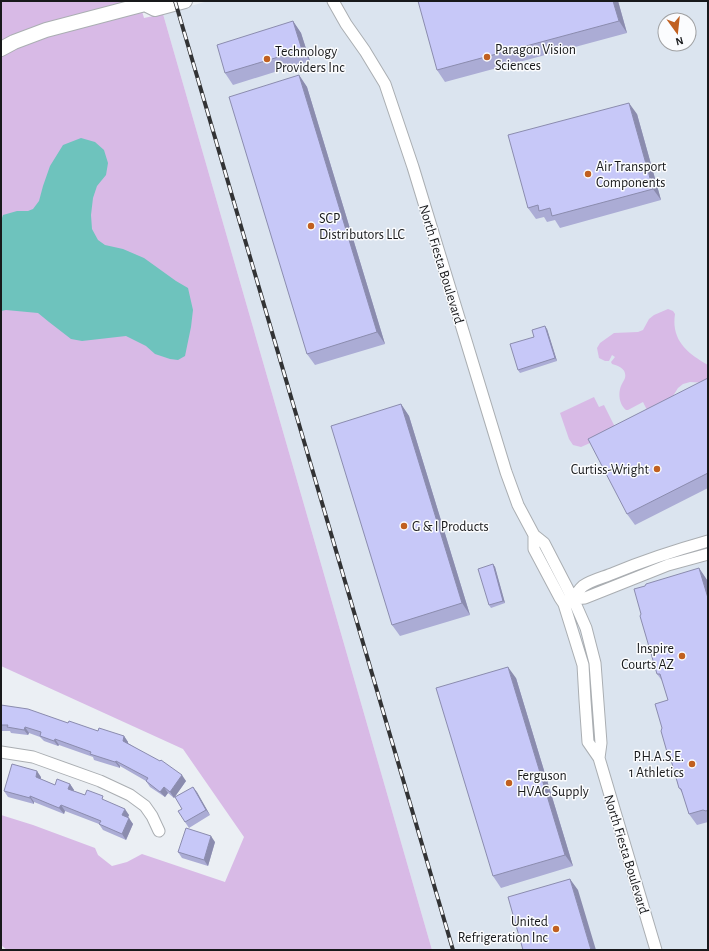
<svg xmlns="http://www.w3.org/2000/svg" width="709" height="951" font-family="'Alegreya Sans',sans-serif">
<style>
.built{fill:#dbe4ef;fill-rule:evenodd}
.green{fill:#d8bae6}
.water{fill:#6ec3bd}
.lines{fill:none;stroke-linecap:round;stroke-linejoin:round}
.minor-casing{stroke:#aaaeb2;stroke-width:13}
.major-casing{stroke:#aaaeb2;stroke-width:16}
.minor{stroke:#fff;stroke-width:11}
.major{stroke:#fff;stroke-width:14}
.rail-casing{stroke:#323335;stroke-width:4}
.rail{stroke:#fbfcfe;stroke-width:2.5;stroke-dasharray:8;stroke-linecap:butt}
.wall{fill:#abacd5}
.shaded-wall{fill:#8b8cae}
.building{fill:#c7c8f8;stroke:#8b8cae}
.poi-dot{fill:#c16020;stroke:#fbfcfe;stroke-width:1.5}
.labels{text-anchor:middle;stroke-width:3;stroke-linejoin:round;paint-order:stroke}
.poi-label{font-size:14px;fill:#18191b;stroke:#fbfcfe;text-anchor:start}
.street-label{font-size:14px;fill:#18191b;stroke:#fbfcfe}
</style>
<rect width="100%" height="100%" fill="#ebeff4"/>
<path class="built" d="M208,1H708V950H432L163,14ZM665,20H689V44H665Z"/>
<path class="green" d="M1,1H139L144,18L163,14L432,950H7L1,945V815L33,825L95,848L98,855L112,866L127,862L142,854L225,882L244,837L183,749L1,666Z
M668,309L673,311L675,314C671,340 687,353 708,365V383L690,382L683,384L678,388L671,399L649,414L643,402L628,410H626C619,404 618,394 621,386C622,383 624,381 625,378C627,369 619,366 612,364L611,362L615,357L612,355L609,361H605L599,358L597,348L600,343L614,333L638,332L643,330L649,319L654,315Z
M594,397L599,407L604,405L617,431L581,447L573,445L569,439L560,413Z"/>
<path class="water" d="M81,138L95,142L104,150L108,163L106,175L97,186L93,198L91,215L92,229L98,240L105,245L123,249L144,258L176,281L188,288L193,310L191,327L185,356L178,360L170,359L155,354L146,346L126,336L82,341L71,339L49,322L38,313L6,310L1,311V221L3,215L17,211H28L33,209L39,201L43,186L50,166L63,145Z"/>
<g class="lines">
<defs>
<path id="minor" d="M333,1L346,24L365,51L385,84L413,167L506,472L518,505L534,535L544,543L575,603L586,628L595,663L601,743L599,758
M534,535V549L560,598L564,604L583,665L585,700L588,742L599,758L656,950
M573,599L585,598L668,565L708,554
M568,602C575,598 577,591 583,586C591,580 605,577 614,573C645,560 676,550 708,541
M1,752L33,757L100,781L130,795L145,806L152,816L159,831"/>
<path id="major" d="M1,49L14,42L46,30L145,4L155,9L185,1"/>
</defs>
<use href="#minor" class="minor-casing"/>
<use href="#major" class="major-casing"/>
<use href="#minor" class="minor"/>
<use href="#major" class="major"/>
<defs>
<path id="rail" d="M175,1L453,950"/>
</defs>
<use href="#rail" class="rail-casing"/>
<use href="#rail" class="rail"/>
</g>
<path class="wall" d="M618,1L627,33L445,82L437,70Z
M293,21L301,33L310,61L233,85L225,73Z
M299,75L307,87L385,344L315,365L307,354Z
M637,114L661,200L560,228L555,220L547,222L544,217L536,219L528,208Z
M547,329L557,361L520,373L518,370L534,337Z
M708,378V488L635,525L627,514Z
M401,404L409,416L470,615L400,636L392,625Z
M493,564L495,567L505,603L491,608L489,605Z
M699,568L707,580L708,583V822L697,825L689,814L683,794L679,788L670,757L667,752L662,728L668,700L663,682L657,674Z
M516,678L573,866L501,888L493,876Z
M1,705L98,731L124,736L128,742V743L186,781L174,798L168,793L165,797L150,787L146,781L120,766V768L94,760L93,757L59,745L58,746L44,741L40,737L29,733L28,735L11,733L10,731H1Z
M41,777V779L55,785L70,784L74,790L73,791L85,795L106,801L129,815L128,818L133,824L126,840L103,830L99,824L65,811L64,814L34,802V804L8,797L4,791Z
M193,787L210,815L189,828L185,822L182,809Z
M215,842L208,866L182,858L178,852Z"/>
<path class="shaded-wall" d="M613,1H618L627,33L619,21Z
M293,21L301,33L310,61L302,50Z
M299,75L307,87L385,344L377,332Z
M629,103L637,114L661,200L653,189Z
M545,326L547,329L557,361L555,358Z
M401,404L409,416L470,615L462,603Z
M493,564L495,567L505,603L503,601Z
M699,568L707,580L708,583V598Z
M508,667L516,678L573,866L565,855Z
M25,727L29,733L28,735L24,730Z
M124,736L128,742L127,746L123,741Z
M55,739L59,745L58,746L54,741Z
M116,761L120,766V768L115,762Z
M37,771L41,777L40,783L36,777Z
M182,775L186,781L174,798L170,792Z
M70,784L74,790L72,795L68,789Z
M164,787L168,793L165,797L160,792Z
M193,787L197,792L210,815L206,810Z
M30,796L34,802V804L30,798Z
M61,805L65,811L64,814L59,808Z
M125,809L129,815L126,821L122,815Z
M129,818L133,824L126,840L122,834Z
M211,836L215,842L208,866L204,860Z
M570,879L578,890L596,950H591Z"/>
<path class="building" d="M418,1H613L619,21L437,70Z
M293,21L302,50L225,73L217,45Z
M299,75L377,332L307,354L229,97Z
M629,103L653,189L552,216L550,208L539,211L538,205L528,208L508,135Z
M545,326L555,358L518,370L510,344L534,337L532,330Z
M708,378V473L627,514L588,439Z
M401,404L462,603L392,625L331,426Z
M493,564L503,601L489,605L478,569Z
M699,568L708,598V810L706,811L703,810L689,814L681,789L679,788L669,753L667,752L661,731L662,728L655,704L668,700L660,674H657L640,616L641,614L634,589L645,586L646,584Z
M508,667L565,855L493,876L436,688Z
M1,705L28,709L68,723L69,721L98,731L99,728L124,736L123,741L160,761L161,760L182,775L170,792L164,787L160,792L146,781L148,778L116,761L115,762L90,754L91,752L55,739L54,741L40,736L41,732L25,727L24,730L7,727L8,725H1Z
M12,764L37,771L36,777L55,785L57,779L70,784L68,789L85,795L87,790L103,796L102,799L125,809L122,815L129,818L122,834L99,824L101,821L61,805L59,808L30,796V798L4,791Z
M193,787L206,810L185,822L178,811L182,809L175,797Z
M186,828L211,836L204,860L178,852Z
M570,879L591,950H523L508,897Z"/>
<g class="poi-dot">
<circle cx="487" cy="57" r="4"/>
<circle cx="267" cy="59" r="4"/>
<circle cx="588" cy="174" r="4"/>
<circle cx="311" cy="226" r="4"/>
<circle cx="657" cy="469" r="4"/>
<circle cx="404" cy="526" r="4"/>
<circle cx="682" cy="656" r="4"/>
<circle cx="692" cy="764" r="4"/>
<circle cx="509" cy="783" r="4"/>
<circle cx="556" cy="929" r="4"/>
</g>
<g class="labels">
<g class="poi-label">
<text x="495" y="54">Paragon Vision<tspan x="495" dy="16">Sciences</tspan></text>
<text x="275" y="56">Technology<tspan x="275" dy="16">Providers Inc</tspan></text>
<text x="596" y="171">Air Transport<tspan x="596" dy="16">Components</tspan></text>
<text x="319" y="223">SCP<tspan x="319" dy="16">Distributors LLC</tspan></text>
<text x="649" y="474" text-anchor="end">Curtiss-Wright</text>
<text x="412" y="531">G &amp; I Products</text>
<text x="674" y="653" text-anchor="end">Inspire<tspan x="674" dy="16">Courts AZ</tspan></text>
<text x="684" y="761" text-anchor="end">P.H.A.S.E.<tspan x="684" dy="16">1 Athletics</tspan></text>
<text x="517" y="780">Ferguson<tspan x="517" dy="16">HVAC Supply</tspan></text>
<text x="548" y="926" text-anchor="end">United<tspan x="548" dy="16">Refrigeration Inc</tspan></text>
</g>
<g class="street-label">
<text transform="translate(442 264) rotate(73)" y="5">North Fiesta Boulevard</text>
<text transform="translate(627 854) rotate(73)" y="5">North Fiesta Boulevard</text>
</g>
</g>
<rect width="709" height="951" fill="none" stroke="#18191b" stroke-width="4"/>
<g transform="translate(677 32) rotate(165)"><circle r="19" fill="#fbfcfe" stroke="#a0a1a3"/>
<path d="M0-3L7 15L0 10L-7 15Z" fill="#c16020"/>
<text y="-6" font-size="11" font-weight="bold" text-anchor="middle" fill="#18191b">N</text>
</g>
</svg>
